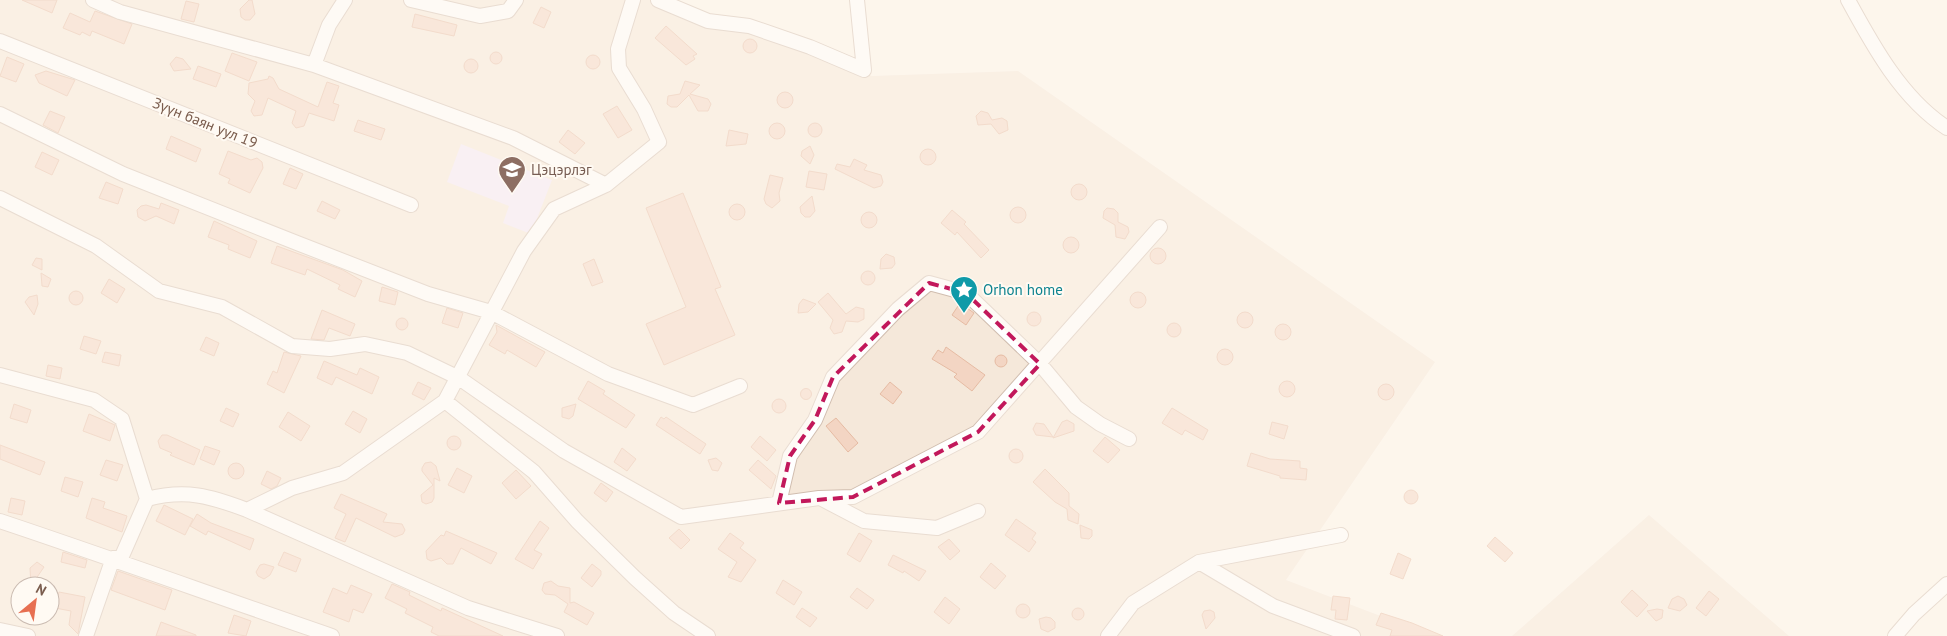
<svg xmlns="http://www.w3.org/2000/svg" width="1947" height="636" font-family="'PT Sans',sans-serif">
<style>
.residential{fill:#f5e8da;fill-rule:evenodd}
.education{fill:#f3e8fa}
.building{fill:#f3d5c3;stroke:#e6bba3}
.lines{fill:none;stroke-linecap:round;stroke-linejoin:round}
.minor-casing{stroke:#d1beb0;stroke-width:16}
.minor{stroke:#fff;stroke-width:14}
.marked{fill:none;stroke:#c2185b;stroke-width:4;stroke-dasharray:10 6;stroke-linejoin:round}
.labels{text-anchor:middle;stroke-width:4;stroke-linejoin:round;paint-order:stroke}
.street-label{font-size:15px;fill:#7a5c4d;stroke:#fffaf3}
.education-label{font-size:15px;fill:#785e54;stroke:#fffaf3;text-anchor:start}
.culture-label{font-size:15px;fill:#0d838f;stroke:#fffaf3;text-anchor:start}
</style>
<rect width="100%" height="100%" fill="#fdf6ec"/>
<path class="residential" d="M0,0H669L872,76L1018,71L1435,362L1286,580L1433,636H0ZM20,586H50V616H20Z
M1649,515L1789,636H1512Z"/>
<path class="education" d="M461,144L552,180L531,234L503,223L509,206L447,182Z"/>
<path class="building" d="M22,0H57L52,13Z
M249,0H252L255,14L250,20H245L241,17L240,9Z
M186,1L199,4L194,22L181,19Z
M541,7L551,12L544,28L533,23Z
M95,11L132,24L124,44L92,31L90,36L82,32L80,35L63,28L70,13L90,22Z
M415,14L457,25L454,36L412,27Z
M666,26L697,54L693,56L695,59L686,65L655,38Z
M743 46a7 7 0 1 1 14 0a7 7 0 1 1-14 0Z
M490 58a6 6 0 1 1 12 0a6 6 0 1 1-12 0Z
M232,53L257,62L249,81L225,71Z
M586 62a7 7 0 1 1 14 0a7 7 0 1 1-14 0Z
M7,57L24,64L16,82L0,76Z
M176,57L183,59L191,69L174,71L170,64Z
M464 66a7 7 0 1 1 14 0a7 7 0 1 1-14 0Z
M198,66L221,74L216,87L193,79Z
M46,71L75,80L67,96L39,83L35,75Z
M269,76L273,78L279,89L318,107L327,82L339,86L333,103L339,105L334,121L309,113L304,126L296,128L292,123L296,111L268,98L262,115L254,116L251,111L255,101L248,94L249,83L268,79Z
M685,81L700,85L690,94L708,99L711,104L708,111H698L689,95L677,107H671L667,104L668,96L680,94Z
M777 100a8 8 0 1 1 16 0a8 8 0 1 1-16 0Z
M617,106L632,130L618,138L603,114Z
M50,111L65,117L58,133L43,125Z
M981,111L988,113L992,120L1002,118L1007,121L1008,130L999,134L991,124L978,125L976,116Z
M358,120L385,129L381,140L354,131Z
M769 131a8 8 0 1 1 16 0a8 8 0 1 1-16 0Z
M808 130a7 7 0 1 1 14 0a7 7 0 1 1-14 0Z
M568,130L585,143L575,154L559,142Z
M729,130L748,134L746,144L726,146Z
M171,136L201,149L196,162L166,149Z
M810,146L814,155L810,164L801,156L802,151Z
M920 157a8 8 0 1 1 16 0a8 8 0 1 1-16 0Z
M228,151L251,160L257,158L262,162L263,168L250,193L228,183L230,179L219,174Z
M42,152L59,160L52,175L35,167Z
M854,159L867,165L864,170L881,175L883,182L881,186L874,188L835,169L837,164L850,167Z
M290,168L303,174L296,189L283,184Z
M809,171L827,174L824,190L806,187Z
M770,175L783,178L779,193L780,201L772,208L766,204L764,199Z
M106,182L123,189L118,204L99,198Z
M1071 192a8 8 0 1 1 16 0a8 8 0 1 1-16 0Z
M683,193L721,287L715,289L735,335L664,365L646,324L686,307L646,208Z
M812,196L815,211L810,217H805L801,213L800,207Z
M322,201L340,210L335,219L317,211Z
M161,203L179,210L174,224L156,216L145,221L138,217L137,210L141,206L146,205L159,209Z
M729 212a8 8 0 1 1 16 0a8 8 0 1 1-16 0Z
M1010 215a8 8 0 1 1 16 0a8 8 0 1 1-16 0Z
M1107,208L1114,209L1118,213V222L1128,227L1129,232L1125,239L1116,237L1115,225L1103,218L1104,211Z
M952,210L966,222L964,224L989,250L981,258L957,232L955,235L941,223Z
M861 220a8 8 0 1 1 16 0a8 8 0 1 1-16 0Z
M214,221L257,241L250,258L228,249L229,245L208,237Z
M1063 245a8 8 0 1 1 16 0a8 8 0 1 1-16 0Z
M277,246L343,270L362,281L355,297L338,289L340,285L307,269L305,275L271,263Z
M1150 256a8 8 0 1 1 16 0a8 8 0 1 1-16 0Z
M886,254L894,257L895,264L892,268L880,269L881,259Z
M36,258L42,259V270L32,265Z
M594,259L603,282L592,286L583,264Z
M861 278a7 7 0 1 1 14 0a7 7 0 1 1-14 0Z
M41,273L51,279L48,287L42,286Z
M109,279L125,289L117,303L101,293Z
M382,287L398,292L395,305L379,301Z
M69 298a7 7 0 1 1 14 0a7 7 0 1 1-14 0Z
M1130 300a8 8 0 1 1 16 0a8 8 0 1 1-16 0Z
M828,293L846,314L856,307L864,309V319L858,322L846,321L842,332L834,334L830,328L833,320L818,302Z
M37,295L38,304L34,315L25,302L29,297Z
M803,299L816,304L808,312L798,313L799,304Z
M960,303L974,313L966,325L952,315Z
M447,308L463,313L458,328L442,323Z
M322,310L355,324L350,336L329,328L324,340L311,339Z
M1027 319a7 7 0 1 1 14 0a7 7 0 1 1-14 0Z
M1237 320a8 8 0 1 1 16 0a8 8 0 1 1-16 0Z
M396 324a6 6 0 1 1 12 0a6 6 0 1 1-12 0Z
M1167 330a7 7 0 1 1 14 0a7 7 0 1 1-14 0Z
M1275 332a8 8 0 1 1 16 0a8 8 0 1 1-16 0Z
M496,325L545,352L536,367L507,350L505,354L489,345L497,332Z
M84,336L101,341L96,354L80,349Z
M206,337L219,343L214,356L200,350Z
M946,347L985,375L972,391L954,377L957,374L932,359L938,350L943,353Z
M1217 357a8 8 0 1 1 16 0a8 8 0 1 1-16 0Z
M105,352L121,355L119,366L102,362Z
M284,352L301,356L284,393L267,384L273,371L277,373Z
M995 361a6 6 0 1 1 12 0a6 6 0 1 1-12 0Z
M324,361L357,375L360,368L379,377L372,394L336,377L332,385L317,378Z
M48,365L62,368L60,379L46,376Z
M588,381L605,391L603,394L635,415L626,428L578,399Z
M1279 389a8 8 0 1 1 16 0a8 8 0 1 1-16 0Z
M418,382L431,388L424,400L412,394Z
M890,382L902,392L893,404L880,394Z
M1378 392a8 8 0 1 1 16 0a8 8 0 1 1-16 0Z
M800.5 394a5.5 5.5 0 1 1 11 0a5.5 5.5 0 1 1-11 0Z
M772 406a7 7 0 1 1 14 0a7 7 0 1 1-14 0Z
M14,404L31,410L27,423L10,418Z
M576,404L573,416L569,419L562,417V408Z
M226,408L239,414L233,427L220,421Z
M1172,408L1208,430L1203,440L1185,430L1182,435L1162,423Z
M353,411L367,419L360,433L345,424Z
M288,412L310,426L301,441L279,427Z
M89,414L115,425L110,441L83,431Z
M661,417L664,419L666,417L706,444L700,454L656,425Z
M836,418L858,443L848,452L826,426Z
M1067,420L1074,424V431L1053,438L1062,422Z
M1272,422L1288,426L1284,439L1269,434Z
M1036,423L1044,424L1053,437L1036,435L1033,429Z
M162,435H167L200,450L194,465L170,455L172,453L160,448L158,441Z
M760,436L776,450L767,461L751,447Z
M447 443a7 7 0 1 1 14 0a7 7 0 1 1-14 0Z
M1105,437L1120,450L1108,463L1093,451Z
M0,445L45,462L40,475L0,459Z
M205,446L220,451L214,465L200,459Z
M622,448L636,459L627,471L614,462Z
M1009 456a7 7 0 1 1 14 0a7 7 0 1 1-14 0Z
M1251,453L1270,459L1300,461V468L1307,469L1306,480L1280,478V476L1247,466Z
M716,458L722,463L718,471L712,470L708,460Z
M106,460L123,465L117,481L100,475Z
M758,460L776,476L771,489L749,470Z
M431,462L436,466L440,481L434,478V498L432,502L426,504L422,502L421,495L433,485L422,471V468L425,463Z
M228 471a8 8 0 1 1 16 0a8 8 0 1 1-16 0Z
M457,468L472,476L464,493L448,485Z
M1045,469L1069,493V506L1079,514L1078,524L1068,520L1067,509L1055,502L1033,482Z
M516,470L531,486L516,499L502,483Z
M267,471L281,478L277,486L271,489L261,484Z
M65,477L83,482L78,497L61,491Z
M601,483L613,492L606,502L594,493Z
M1404 497a7 7 0 1 1 14 0a7 7 0 1 1-14 0Z
M341,494L387,514L383,522L402,524L405,530L403,534L395,537L356,518L345,542L335,538L346,514L334,508Z
M11,498L25,501L22,515L8,512Z
M92,498L105,502L103,508L127,516L122,532L86,518Z
M164,505L193,519L185,535L156,521Z
M197,514L211,523L254,539L250,550L208,531L206,535L190,526Z
M1016,519L1036,533L1032,539L1036,542L1029,552L1005,535Z
M540,521L549,528L534,550L542,554L533,569L515,559Z
M1080,525L1092,530V536L1089,539L1081,538Z
M679,529L690,540L681,549L669,538Z
M446,531L497,553L491,564L461,548L453,564H447L441,558L431,561L427,559L426,551L441,535L444,536Z
M730,533L744,543L740,548L756,560L741,582L728,577L737,562L718,549Z
M859,533L872,541L860,562L847,554Z
M1495,537L1513,553L1505,562L1487,546Z
M949,539L960,551L950,560L938,547Z
M63,552L87,560L85,568L61,562Z
M284,552L301,559L296,572L278,565Z
M1398,553L1411,559L1403,579L1390,574Z
M893,555L926,571L919,581L904,571L903,573L888,565Z
M37,562L44,567L31,586L30,568Z
M991,563L1006,576L995,589L980,577Z
M264,564L274,567L270,575L264,579L258,576L256,572L260,565Z
M592,564L601,571V575L592,587L581,578Z
M118,571L172,590L165,610L111,590Z
M783,580L802,592L794,605L776,593Z
M551,581L558,586L570,588V603L574,602L594,613L587,625L564,612L568,604L555,595L545,594L542,590L544,583Z
M392,584L410,592L409,595L441,611L442,608L503,636H439L431,632L433,627L405,613L407,609L385,598Z
M351,585L372,594L363,613L353,609L349,622L323,612L333,588L347,594Z
M857,588L874,600L867,609L850,597Z
M1632,590L1648,605L1637,617L1621,602Z
M1709,591L1719,599L1706,616L1696,608Z
M59,592L85,597L78,634L69,625L71,611L55,608Z
M1333,596L1350,598L1347,620L1335,619L1336,610H1331Z
M1678,596L1684,599L1687,605L1680,611L1668,608L1672,599Z
M945,597L960,609L949,624L934,612Z
M1016 611a7 7 0 1 1 14 0a7 7 0 1 1-14 0Z
M802,608L817,618L810,627L796,617Z
M1072 614a6 6 0 1 1 12 0a6 6 0 1 1-12 0Z
M1657,609L1663,610L1662,618L1656,621L1647,611Z
M1210,610L1214,612L1215,618L1206,629L1202,615L1204,611Z
M1381,613L1412,623L1443,636H1390L1392,630L1376,625Z
M234,615L251,621L246,636L228,633Z
M1046,617L1051,618L1055,622V628L1048,632L1041,629L1039,619Z
M161,622L196,635V636H156Z"/>
<g class="lines">
<defs>
<path id="minor" d="M93,0L120,12L314,65L513,138L606,185
M411,0L480,16L508,11L516,0
M658,0L708,21L749,26L810,47L864,70L857,0
M1848,0C1873,46 1902,99 1947,128
M0,41L411,205
M314,65L329,25L345,0
M0,114L123,174L297,243L428,294L491,312L608,374L693,405L740,386
M0,198L96,246L159,291L222,307L292,346L330,349L365,344L407,353L459,378L564,451L681,517L819,498L853,497L978,432L1160,227
M0,375L94,400L122,419L147,499
M445,401L534,472L577,521L635,578L674,613L708,636
M822,499L864,521L937,528L978,511
M779,503L790,456L815,420L833,377L898,309L929,283L966,293L1040,364L1076,407L1100,424L1129,439
M247,510L468,608L557,636
M0,521C111,558 221,598 332,636
M1199,562L1273,606L1353,636
M0,630L28,636
M86,636L113,558L122,556L147,499C186,489 210,496 247,510L292,488L343,473L445,401L524,251L554,209L606,185L659,142L644,109L619,68L618,49L633,0
M1108,636L1133,603L1199,562L1341,535
M1895,636L1914,614L1947,584"/>
</defs>
<use href="#minor" class="minor-casing"/>
<use href="#minor" class="minor"/>
</g>
<path d="M0 0H1947V636H0ZM929,283L966,293L1040,364L978,432L853,497L779,503L790,456L815,420L833,377Z" fill="#fdf6ec" fill-opacity=".55" fill-rule="evenodd"/>
<path class="marked" d="M929,283L966,293L1040,364L978,432L853,497L779,503L790,456L815,420L833,377Z"/>
<defs>
<symbol id="school-pin" viewBox="-11 -11 22 30"><path d="M0 17L-7.5 6A9.5 9.5 0 1 1 7.5 6Z" fill="#8d6e63" stroke="#fffaf3"/><path d="M0-5L7-2L0 1L-7-2ZM-4 1L0 2.5L4 1V4Q0 6-4 4Z" fill="#fff"/></symbol>
<symbol id="sight-pin" viewBox="-11 -11 22 30"><path d="M0 17L-7.5 6A9.5 9.5 0 1 1 7.5 6Z" fill="#0f9aa8" stroke="#fffaf3"/><path d="M0-6L1.8-2.2L6-1.7L2.9 1.2L3.7 5.4L0 3.3L-3.7 5.4L-2.9 1.2L-6-1.7L-1.8-2.2Z" fill="#fff"/></symbol>
</defs>
<g fill-rule="evenodd">
<use href="#school-pin" x="496" y="154" width="32" height="43"/>
<use href="#sight-pin" x="948" y="274" width="32" height="43"/>
</g>
<g class="labels">
<g class="street-label">
<text transform="translate(205 123) rotate(22)" y="5">Зүүн баян уул 19</text>
</g>
<g class="education-label">
<text x="531" y="175">Цэцэрлэг</text>
</g>
<g class="culture-label">
<text x="983" y="295">Orhon home</text>
</g>
</g>
<g transform="translate(35 601) rotate(29)"><circle r="24" fill="#fffaf3" stroke="#cabbb1"/>
<path d="M0-4L9 19L0 12L-9 19Z" fill="#e76f51"/>
<text y="-8" font-size="14" font-weight="bold" text-anchor="middle" fill="#7a5c4d">N</text>
</g>
</svg>
